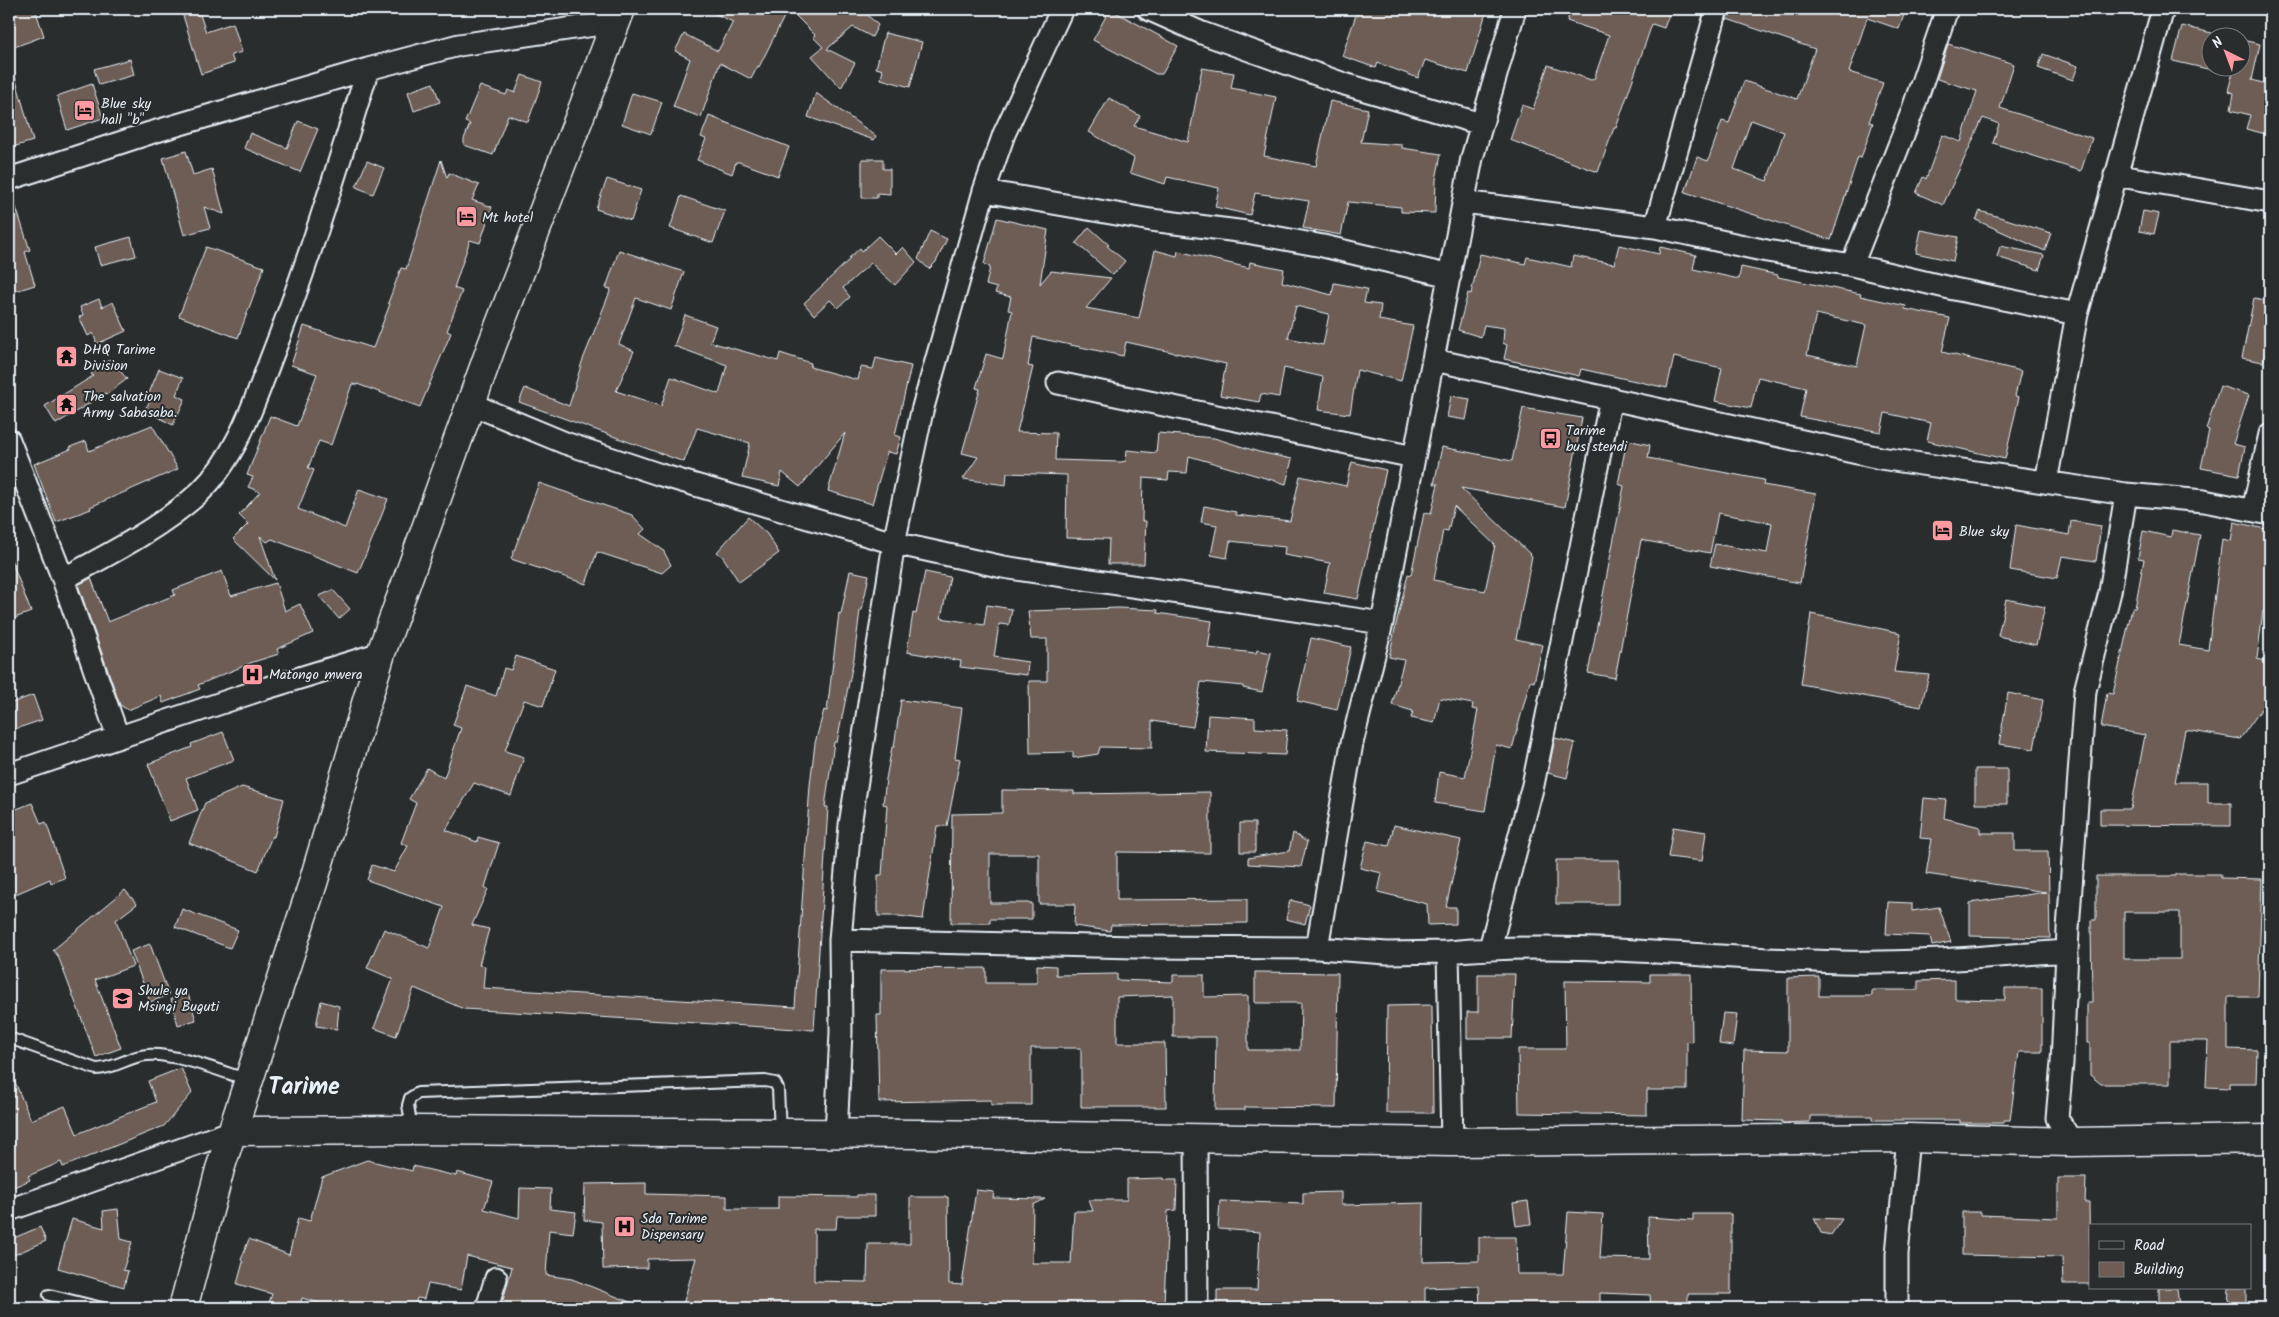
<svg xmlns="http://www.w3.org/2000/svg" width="2279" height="1317" font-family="Kalam,sans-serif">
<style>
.building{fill:#6d5d55;stroke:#e8f1f8;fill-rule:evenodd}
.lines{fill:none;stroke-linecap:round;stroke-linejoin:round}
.lane-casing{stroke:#e8f1f8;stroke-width:14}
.street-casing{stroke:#e8f1f8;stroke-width:25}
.secondary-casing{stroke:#e8f1f8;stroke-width:31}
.lane{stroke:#2a2d2e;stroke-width:10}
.street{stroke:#2a2d2e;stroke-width:21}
.secondary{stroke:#2a2d2e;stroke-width:28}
.labels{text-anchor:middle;stroke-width:4;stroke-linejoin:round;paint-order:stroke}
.poi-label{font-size:14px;fill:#e8f1f8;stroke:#2a2d2e;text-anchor:start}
.town-label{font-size:24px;font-weight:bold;fill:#e8f1f8;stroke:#2a2d2e}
</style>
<rect width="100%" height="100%" fill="#2a2d2e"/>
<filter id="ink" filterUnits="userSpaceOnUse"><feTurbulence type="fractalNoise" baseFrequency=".02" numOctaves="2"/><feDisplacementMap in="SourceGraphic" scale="10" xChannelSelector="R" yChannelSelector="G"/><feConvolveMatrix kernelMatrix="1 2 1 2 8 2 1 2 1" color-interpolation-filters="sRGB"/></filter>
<g filter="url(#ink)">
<path class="building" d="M9,9H35L44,36L9,49Z
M181,9H198L206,32L233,23L242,52L231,55L234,63L201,74Z
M705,9H788L759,67L758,66L751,79L720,63L701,117L673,107L690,59L675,51L684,34L718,51L733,22Z
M789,9H861L878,25L872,37L853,27L827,49L855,63L841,88L812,56L823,47L813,37L815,35Z
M1110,9L1178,46L1162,74H1156L1093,40Z
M1358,9H1487L1468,73L1425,60L1418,78L1378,63L1376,68L1342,56Z
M1571,9H1671L1664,28L1652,24L1616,128H1614L1598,172L1510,140L1522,105L1533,109L1548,65L1591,80L1594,79L1609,35L1567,21Z
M1729,9H1906L1899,29L1867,18L1849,72L1883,83L1869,122L1873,123L1861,158L1858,157L1831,240L1685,192L1697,157L1708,161L1722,121L1729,123L1744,81L1797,99L1815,49L1727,19ZM1751,120L1784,132L1767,181L1734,169Z
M2182,26L2212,33V70L2173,61Z
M885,33L922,42L910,87L881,79L883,70L876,68Z
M2242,40L2260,44L2252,80L2270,85V135L2246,129L2250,115L2231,110L2234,93L2228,91L2234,68H2242Z
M1948,44L2014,64L2000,108L2092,138L2081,171L1993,143L1999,124L1983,118L1943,205L1916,193L1923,177L1926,179L1942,135L1961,142L1977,91L1937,79Z
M2043,54L2078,66L2073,80L2038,68Z
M130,59L134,75L99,85L94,69Z
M1202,68L1234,73L1231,88L1276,97L1264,156L1316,166L1330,101L1368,109L1361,142L1402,145V148L1441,154L1436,180L1435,213L1401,212V207L1348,202L1341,235L1303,228L1309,201L1255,193L1250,215L1215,207L1219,188L1167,177L1165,184L1130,173L1134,158L1089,132L1109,98L1140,116L1134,126L1188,142Z
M14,73L33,141L9,148V74Z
M522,75L542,82L528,122L508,115L493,155L464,145V139L470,124L465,122L480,86L506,95L508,90L515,93Z
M433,83L440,102L414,111L408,92Z
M92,84L103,118L67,130L57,96Z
M632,93L662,102L651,134L622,124Z
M816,93L876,136L874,140L808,117Z
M709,116L789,147L778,176L739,162H736L732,174L697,160L706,139L701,137Z
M298,121L318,129L300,172L244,148L250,133L287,148Z
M186,151L193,175L212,169L224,214L204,207L210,228L184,235L163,158Z
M862,159H883V169H890V194L877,193V198H862Z
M441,160L447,178L449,173L479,185L472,200L492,207L480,243L470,240L454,288L462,291L447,331L451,333L420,407L357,384V385L352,384L331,445L319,441L308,468L314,470L298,509L345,528L359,489L388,499L374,535L358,573L272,539L267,542L260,536L275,580L233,539L248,524L239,515L260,492L248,487L253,477L247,475L270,416L297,426L317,374L291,365L304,326L373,348L390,304L388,303L401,268L406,269Z
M367,161L384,168L373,194L356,187Z
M607,179L641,190L631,221L596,209Z
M12,195L30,250L25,252L35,285L9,293V196Z
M681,196L725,211L713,243L670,228Z
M1980,211L2051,233L2045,251L1976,220Z
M2143,211L2159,214L2154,234L2139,231Z
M997,218L1048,230L1040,284L1051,271L1111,278L1086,308L1139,318L1155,250L1177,256L1178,251L1249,268L1250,262L1284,269L1282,282L1332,295L1334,283L1367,289L1364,303L1381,305L1379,320L1413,326L1401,381L1357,370L1350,414L1318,410L1323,377L1284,368L1279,397L1261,394L1259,402L1220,395L1226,364L1126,342L1123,356L1033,337L1028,366L1033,367L1017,432L1056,433L1055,460L1121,462L1126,461L1127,450L1156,453L1158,433L1214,438L1259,452L1292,459L1286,484L1189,456L1187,473L1169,472L1168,480L1143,478L1142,521H1146L1144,564H1108L1109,539L1066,538L1067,475L1007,473L1006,485L963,479L978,457L962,453L980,389L976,388L986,354L1003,359L1012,311L1008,310L1011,297L995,293L997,288L986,285L990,267L984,264ZM1296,306L1329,314L1323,345L1288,338Z
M1089,227L1109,245L1107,246L1125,261L1113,275L1076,243Z
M1921,230L1958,237L1953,261L1916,253Z
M930,231L947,239L936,262L929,269L918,259Z
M878,236L896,254L903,247L916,262L895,285L871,263L843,288L850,297L838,308L830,300L814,315L804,303L850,259L849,258L860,248L862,251Z
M131,237L136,256L100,265L95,247Z
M1619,245L1659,254L1660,247L1696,255L1693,269L1739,279L1741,267L1778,275V277L1861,294L1860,296L1906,306L1905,309L1950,318L1942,352L2021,371L2015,396L2019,397L2005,459L1927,441L1931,423L1885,413L1881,432L1800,417L1806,388L1758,377L1751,408L1715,401L1722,368L1674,357L1667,388L1581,369L1579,376L1504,359L1507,345L1503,343L1504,328L1484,325L1481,337L1458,330L1468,293L1471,294L1480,254L1525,264L1527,257L1571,267L1573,256L1614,264ZM1816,314L1866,325L1857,366L1807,355Z
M2000,246L2044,255L2039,270L1997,257Z
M206,247L264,267L238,338L179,316Z
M619,250L684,272L671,310L636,298L619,344L634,351L616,391L661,406L671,377L719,394L727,365L674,346L685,315L716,326L710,342L778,361L780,353L811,363L810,367L858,380L861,367L873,369L876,358L911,366L895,435L901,437L896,454L887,452L872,504L828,491L845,433L800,487L782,472L779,486L742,478L750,443L697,428L684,462L519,402L525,388L569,406L582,362L611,289L606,288Z
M2254,298L2270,301V328L2263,362L2242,358Z
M99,299L102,307L113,302L126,331L97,344L93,333L88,336L79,317L83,315L80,307Z
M110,359L127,379L107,394L106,393L56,424L45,406L93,376L91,374Z
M159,369L183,378L176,395L185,399L173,425L144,410L152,399L147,398Z
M2220,386L2249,395L2233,444L2245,447L2239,475L2201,468L2209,430L2206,429Z
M1451,396L1470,399L1466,420L1447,417Z
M1523,408L1582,418L1565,507L1461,488L1532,556L1516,639L1543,645L1534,682L1530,681L1512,749L1496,745L1485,811L1435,803L1439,772L1465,777L1478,710L1472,709L1473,704L1440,698L1434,723L1411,718L1413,711L1392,705L1404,660L1389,657L1397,620L1408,574L1411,575L1424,513L1431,514L1438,484H1434L1442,447L1512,461ZM1454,506L1495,545L1485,591L1434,580L1443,530L1448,531Z
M152,425L178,469L90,507L91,509L56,522L34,464L71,449L70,447L86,441L89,451Z
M1627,440L1650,445L1648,458L1764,480L1763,485L1816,494L1800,583L1710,566L1715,544L1767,553L1772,523L1718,513L1710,553L1641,540L1615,678L1588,673L1624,486L1618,484Z
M1352,462L1386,470L1358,599L1324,593L1330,563L1284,555L1285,547L1230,541L1227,558L1211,555L1217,525L1201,522L1204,506L1236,512V515L1290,521L1300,476L1346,486Z
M539,483L632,515L645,529L640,534L663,550L671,565L662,573L597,552L586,584L511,559Z
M748,517L767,534L779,553L739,582L723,557L717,552Z
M2071,521L2101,526L2096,561L2062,556L2057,578L2010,570L2016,525L2069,535Z
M2234,522L2270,530V612L2263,611L2257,659L2270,662V697L2240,739L2185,730L2175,782H2208V803H2231V826L2100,825V809H2131L2145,735L2101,727L2107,693L2113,694L2132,608H2135L2144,559L2138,558L2143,531L2171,537L2172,530L2200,535L2179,645L2208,650L2222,539L2231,541Z
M10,557L31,612L9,620V558Z
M222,571L231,596L276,583L285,611L300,604L313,633L277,649L279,654L253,662L198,685L200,689L163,703L161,696L128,710L120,705L78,585L91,578L108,622L175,595L173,590Z
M850,571L869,575L862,610H860L854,658L837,742H834L825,807H828L814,1030L464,1009L414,988L396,1036L374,1028L393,979L367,968L384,929L429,948L444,907L367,880L372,865L394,872L408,846L401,843L416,803L409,799L427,768L444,778L461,728L453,725L467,686L496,696L504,668L511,670L516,656L555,669L543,706L524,700L505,751L524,757L511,796L474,783L446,830L477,842L478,837L499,843L485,887L488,889L472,925L489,929L479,965L485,966L483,988L795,1007L810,785L815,743L824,710L827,711L839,613L841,614Z
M925,572L950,577L941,618L984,625L987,605L1012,609L1009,625L999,624L994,657L1028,662L1027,675L960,667L961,661L907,652L913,613L916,614Z
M333,590L350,609L339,619L319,596Z
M2006,599L2045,607L2036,645L1998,636Z
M1118,608L1158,610L1157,613L1212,621L1208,648L1256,653L1257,650L1271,653L1262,692L1243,688V686L1201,682L1193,727L1152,721V748L1100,747L1098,754L1073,758V752L1030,753L1029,681H1047V639H1031L1028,611Z
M1811,614L1901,633L1894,672L1929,675L1921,707L1801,684Z
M1311,638L1351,647L1337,710L1297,701Z
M2008,693L2043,700L2034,749L1999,744Z
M33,695L42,720L12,730L9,722V704Z
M901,700L962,708L955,758L960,759L947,826H937L923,919L899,916H878V875H882L887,805L883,804L886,779L892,747H894Z
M1208,715L1255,718V728L1287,730L1285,755L1206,752Z
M223,732L234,760L186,778L198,810L170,821L148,764L192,747L191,744Z
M1555,738L1575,743L1567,778L1548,773Z
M1975,769H2007V804H1975Z
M242,787L284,799L274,837L272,836L258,871L189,843L205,803Z
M1002,790L1074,791V794L1210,792V853L1117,852V900L1247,899V923L1111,925L1110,931L1074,926L1075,904H1039V854H990V903H1032V919H990V923H951L952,814L1002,813Z
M1924,798L1946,800L1944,818L1980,827V833H2015V851H2048L2050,938L1970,936V903L2046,892L1926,874L1932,839L1920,838Z
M32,803L41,824L46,822L65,878L51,883L50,879L9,897V812Z
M1240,823H1255V852H1240Z
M1394,825L1461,840L1446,907H1456V924L1428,925L1427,904L1378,892L1382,873L1360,868L1367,841L1389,846Z
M1673,827L1706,832L1702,861L1668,857Z
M1293,833L1307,842L1301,867L1248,864V858L1289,851Z
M1556,860H1619V904H1556Z
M2176,874H2221V878L2262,879L2258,997H2228V1049L2257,1050L2256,1083H2230V1088L2206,1087L2208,1041H2170V1084H2101L2090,1075V1043H2087V1003H2092L2091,920H2096V876H2176ZM2124,912H2180V959H2124Z
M125,890L137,904L116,920L133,966L95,980L121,1048L96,1057L58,956L53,950Z
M1290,900L1310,905L1305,924L1286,919Z
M1888,902L1912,903V911L1939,907L1951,942L1932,946L1930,936L1886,934Z
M182,909L238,930L230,948L175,927Z
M150,944L169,995L150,1002L131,951Z
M1037,965L1056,966V975L1117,974V980L1173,982V975H1204V997L1248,996V1050H1300L1301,1003H1255V972L1338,973L1336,1108L1245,1107V1110H1215L1216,1037H1173V995L1117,997V1043H1165L1166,1107H1081V1048H1031V1105H991V1100L879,1102L877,1015H881V969L986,968V983H1037Z
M1478,974H1515L1512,1038H1467V1012H1478Z
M1650,974H1691L1692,1042L1687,1041V1090H1647V1115L1519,1113L1518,1049H1566L1565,981L1650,982Z
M1819,977V996H1872V990H1918V981L1955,980V999L2005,1000V988H2042V1052H2019L2010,1120H2004V1123H1960V1120H1872V1116H1810V1122L1782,1123V1121L1742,1120L1744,1050L1788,1051V978Z
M188,994L196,1020L178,1025L171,999Z
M321,1001L339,1006L337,1029L316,1026Z
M1432,1005L1433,1113H1386L1387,1006Z
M1723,1013L1737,1014L1733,1046L1719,1044Z
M9,1068L31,1120L65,1106L77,1134L156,1102L148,1081L181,1068L192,1093L164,1126L63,1167L61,1162L28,1176L30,1180L9,1189Z
M367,1160L412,1171L413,1166L456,1176L457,1172L493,1182L484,1209L519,1218L520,1188L551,1189L550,1209L576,1212L573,1233L549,1230L546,1275L572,1279L645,1308H501L512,1267L467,1256L461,1290L428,1284L424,1299L417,1298L414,1308H336L302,1298L299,1308H267L272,1294L237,1284L243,1262L241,1260L249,1239L289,1255L298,1218L310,1221L322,1177Z
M1163,1178V1180H1177L1176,1210L1168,1211L1164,1303L1125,1302V1308H888L889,1303H858V1305L814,1304V1308H682L696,1258L647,1259V1268L603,1269L602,1222L584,1220L585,1184L646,1183V1194L727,1196V1209H778V1196L857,1197V1195H875V1216H837L836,1229H814V1281L867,1282L868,1244H910V1197H948L949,1284L962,1285L976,1190L994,1192L993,1198L1045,1199L1033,1205L1032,1263H1071L1074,1211H1093L1089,1200H1127V1179Z
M2058,1178H2086L2085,1203H2089L2090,1284H2063L2062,1257L1962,1255V1212H1981V1215L2058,1218Z
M1341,1192V1205L1424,1203L1423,1262L1479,1261V1237H1516L1517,1274H1563L1568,1212L1603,1214L1600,1258L1649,1259L1648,1217L1693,1220V1214H1731V1294H1688V1308H1651L1650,1295L1600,1293V1308H1480L1479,1286L1425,1288V1308H1217V1290H1257L1260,1232L1218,1229L1220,1201L1303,1204V1193Z
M1528,1201L1531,1224L1516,1226L1513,1203Z
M118,1209L121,1239L132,1242L123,1270L128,1271L124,1287L58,1268L72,1219L104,1228L103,1211Z
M1814,1218L1842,1219L1831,1235L1821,1233Z
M40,1227L46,1241L9,1257V1240Z
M2159,1288H2177L2179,1308H2159Z
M2229,1288H2246V1308H2228Z"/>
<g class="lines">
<defs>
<path id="lane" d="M9,1038L96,1069C115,1069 129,1056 147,1055C175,1053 220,1071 248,1080
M412,1129L408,1105L410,1098L418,1093L765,1081L775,1083L778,1089L780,1132
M49,1295L102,1308"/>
<path id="street" d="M1148,9L1202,33L1341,83L1481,124
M2115,175L2270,202
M9,179L150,133L368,69L459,45L615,22
M984,191L1151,220L1246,232L1323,246L1450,276
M1464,202L1655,227L1767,251L1852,265L1954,289L2077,314
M1655,227L1717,9
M1852,265L1912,112L1947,9
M1434,360L1880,458L2126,494L2204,501L2270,514
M1058,383L1414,457
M471,404L565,443L661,475L894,543L1003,567L1382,623
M9,440L63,579L118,737
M2046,482L2077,314L2163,9
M2253,510L2270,434
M63,579C108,555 162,527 200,492C237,456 254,403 272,356C309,262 338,165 368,69
M9,774L257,691L381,653
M840,940L1135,947L1317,948
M1490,948L1533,785L1611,398
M1448,952C1579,940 1710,959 1841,962C1916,964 1992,956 2067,951
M836,1135L841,1032L840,940L850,825L894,543L922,411L984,191L1004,134L1062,9
M1196,1138L1197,1308
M1452,1142L1448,952L1387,953L1317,948L1352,743L1382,623L1472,158L1515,9
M2072,1142L2057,1118L2062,1063L2068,929L2085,691L2110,592L2126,494
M9,1210L233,1131
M487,1308L496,1278
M1897,1308V1254L1908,1138"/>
<path id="secondary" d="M233,1131L412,1130L920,1134L1452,1142L1908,1138L2072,1142L2270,1139
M183,1308L220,1169L313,883L381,653L492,345L621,9"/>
</defs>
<use href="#lane" class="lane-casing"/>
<use href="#street" class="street-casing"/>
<use href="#secondary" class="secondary-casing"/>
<use href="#lane" class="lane"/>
<use href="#street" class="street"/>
<use href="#secondary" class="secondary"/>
</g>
</g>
<defs>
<symbol id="hotel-square" viewBox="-11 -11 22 22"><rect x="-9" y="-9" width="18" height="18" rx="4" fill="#ff9aa2" stroke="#2a2d2e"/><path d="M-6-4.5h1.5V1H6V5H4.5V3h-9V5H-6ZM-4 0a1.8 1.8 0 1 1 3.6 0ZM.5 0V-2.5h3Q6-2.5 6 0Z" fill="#111"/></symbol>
<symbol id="temple-square" viewBox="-11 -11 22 22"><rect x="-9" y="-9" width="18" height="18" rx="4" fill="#ff9aa2" stroke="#2a2d2e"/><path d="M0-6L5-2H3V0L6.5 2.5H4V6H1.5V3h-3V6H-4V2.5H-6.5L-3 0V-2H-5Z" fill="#111"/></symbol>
<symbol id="bus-square" viewBox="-11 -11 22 22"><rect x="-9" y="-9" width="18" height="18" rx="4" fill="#ff9aa2" stroke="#2a2d2e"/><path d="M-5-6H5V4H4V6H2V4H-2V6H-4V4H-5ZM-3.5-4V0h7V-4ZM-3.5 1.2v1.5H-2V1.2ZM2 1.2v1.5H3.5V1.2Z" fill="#111"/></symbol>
<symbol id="hospital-square" viewBox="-11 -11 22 22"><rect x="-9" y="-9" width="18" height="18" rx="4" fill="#ff9aa2" stroke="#2a2d2e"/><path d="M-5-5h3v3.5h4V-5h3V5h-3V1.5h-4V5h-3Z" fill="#111"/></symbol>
<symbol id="school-square" viewBox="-11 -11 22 22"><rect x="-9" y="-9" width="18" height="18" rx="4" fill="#ff9aa2" stroke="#2a2d2e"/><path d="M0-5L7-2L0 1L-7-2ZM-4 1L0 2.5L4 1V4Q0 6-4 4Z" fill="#111"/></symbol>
</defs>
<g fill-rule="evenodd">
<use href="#hotel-square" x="72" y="98" width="25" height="25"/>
<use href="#hotel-square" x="454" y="204" width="25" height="25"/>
<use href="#temple-square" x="54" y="344" width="25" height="25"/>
<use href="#temple-square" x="54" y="392" width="25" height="25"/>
<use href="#bus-square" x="1538" y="426" width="25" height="25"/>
<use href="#hotel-square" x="1930" y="518" width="25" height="25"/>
<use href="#hospital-square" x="240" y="662" width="25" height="25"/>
<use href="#school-square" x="110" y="986" width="25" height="25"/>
<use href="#hospital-square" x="612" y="1214" width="25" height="25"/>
</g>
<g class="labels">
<g class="poi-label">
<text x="101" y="108">Blue sky<tspan x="101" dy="16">hall "b"</tspan></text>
<text x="482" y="222">Mt hotel</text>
<text x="83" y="354">DHQ Tarime<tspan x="83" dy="16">Division</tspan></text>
<text x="83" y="401">The salvation<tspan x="83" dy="16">Army Sabasaba.</tspan></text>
<text x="1566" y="435">Tarime<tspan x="1566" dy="16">bus stendi</tspan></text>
<text x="1959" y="536">Blue sky</text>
<text x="269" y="679">Matongo mwera</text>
<text x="138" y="995">Shule ya<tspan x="138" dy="16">Msingi Buguti</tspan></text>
<text x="641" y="1223">Sda Tarime<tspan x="641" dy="16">Dispensary</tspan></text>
</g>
<g class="town-label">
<text x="304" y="1094">Tarime</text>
</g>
</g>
<rect width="2279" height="1317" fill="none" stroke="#2a2d2e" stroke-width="30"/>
<rect x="15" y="15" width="2249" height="1287" fill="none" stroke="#e8f1f8" stroke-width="2" filter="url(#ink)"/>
<rect x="2089" y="1224" width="162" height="65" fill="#2a2d2e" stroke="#767b7f"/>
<rect x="2099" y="1241" width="25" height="8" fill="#2a2d2e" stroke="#767b7f"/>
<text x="2134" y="1250" font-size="15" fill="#e8f1f8">Road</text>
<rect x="2099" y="1262" width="25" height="15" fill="#6d5d55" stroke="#767b7f"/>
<text x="2134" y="1274" font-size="15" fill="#e8f1f8">Building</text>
<g transform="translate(2226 52) rotate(318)"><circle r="24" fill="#2a2d2e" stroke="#767b7f"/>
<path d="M0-4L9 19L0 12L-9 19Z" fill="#ff9aa2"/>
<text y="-8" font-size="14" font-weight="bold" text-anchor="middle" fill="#e8f1f8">N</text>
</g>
</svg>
